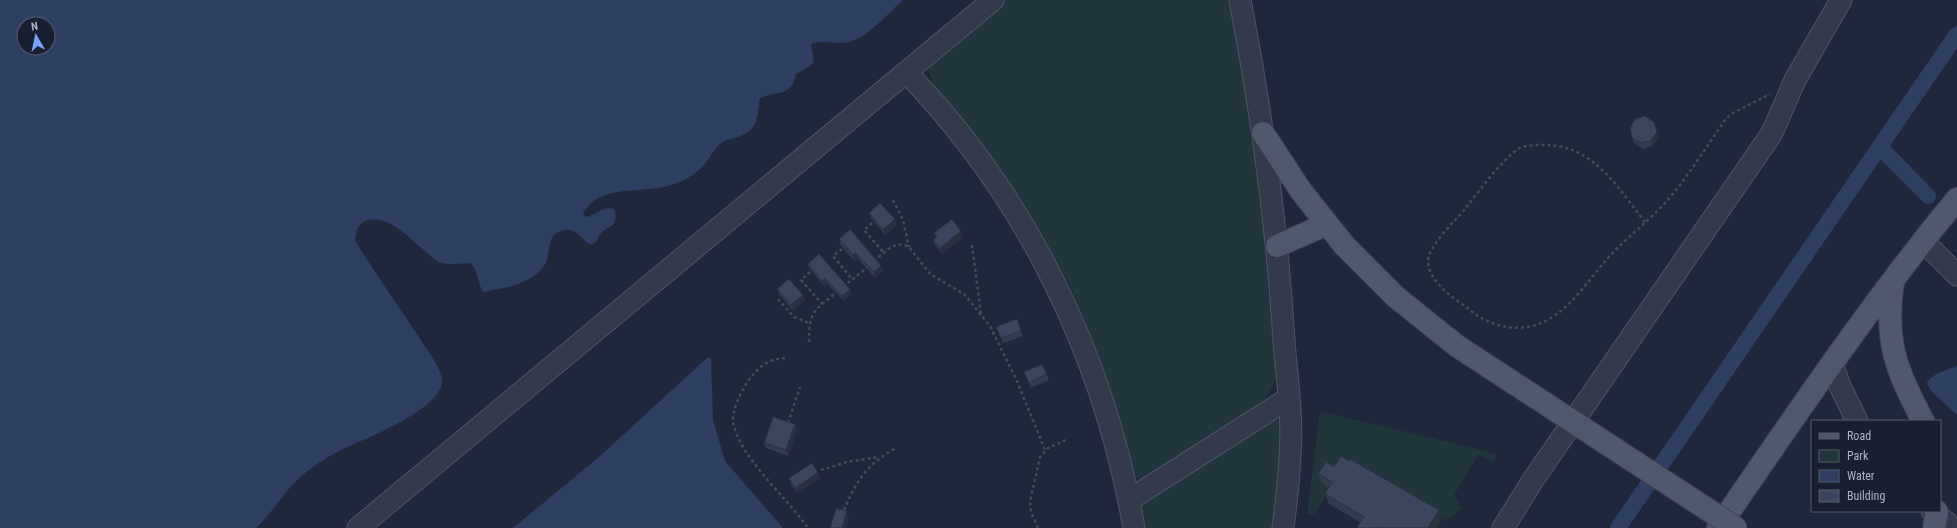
<svg xmlns="http://www.w3.org/2000/svg" width="1957" height="528" font-family="'Roboto Condensed',sans-serif">
<style>
.green{fill:#21363c}
.water{fill:#2e3f62;fill-rule:evenodd}
.lines{fill:none;stroke-linecap:round;stroke-linejoin:round}
.canal{stroke:#2e3f62;stroke-width:16}
.minor-casing{stroke:#4d5566;stroke-width:23}
.major-casing{stroke:#3c4455;stroke-width:24}
.path{stroke:#3b5256;stroke-width:2.5;stroke-dasharray:3 3;stroke-linecap:butt}
.minor{stroke:#323a4b;stroke-width:21}
.major{stroke:#50596b;stroke-width:22}
.major-bridge-casing{stroke:#3c4455;stroke-width:24;stroke-linecap:butt}
.major-bridge{stroke:#50596b;stroke-width:22}
.wall{fill:#323c4e}
.shaded-wall{fill:#293140}
.building{fill:#3a465b;stroke:#293140}
</style>
<rect width="100%" height="100%" fill="#1f283b"/>
<path class="green" d="M1004,0H1233L1245,54L1279,361C1276,378 1275,387 1263,400L1173,466L1144,480L1134,476L1132,471L1120,421L1098,354L1068,281L1019,204L937,94C933,83 925,69 932,59Z
M1320,411L1497,454L1494,462L1478,455L1454,495L1462,508L1448,520L1331,489L1315,513L1307,515Z
M1274,418L1277,419L1282,425L1284,435L1274,528H1141L1140,507L1143,499Z"/>
<path class="water" d="M0,0H903C887,14 870,36 849,42C836,45 823,39 811,44L814,62L810,66L796,74C791,98 778,90 760,98C757,116 759,130 738,137C732,139 726,139 721,143C714,149 710,158 704,165C697,173 684,181 674,184C645,195 599,182 583,214L586,217C596,215 605,204 615,210C618,228 609,225 601,233C597,237 598,244 591,244C583,244 576,221 557,233C546,239 551,257 544,266C530,285 504,288 483,292C477,282 479,271 470,263C460,263 449,266 439,262C435,260 430,256 427,253C411,240 391,216 369,220C358,222 356,231 355,241C375,272 396,303 417,334C424,346 440,365 442,379C446,407 366,439 345,448C328,456 308,469 295,482C281,497 271,514 256,528H0ZM24,24H48V48H24Z
M708,357L711,358L713,420L725,461L783,528H513L599,457Z
M1957,366V415L1931,391L1927,383C1932,373 1948,370 1957,366Z"/>
<g class="lines">
<path class="canal" d="M1880,147L1928,196
M1618,528L1957,34"/>
<defs>
<path id="minor" d="M1240,0C1262,113 1277,226 1284,341C1287,379 1293,418 1290,456C1289,480 1286,504 1283,528
M906,72C1028,198 1104,357 1134,528
M1923,241L1957,275
M1832,364L1840,386L1857,421
M1129,500L1289,398
M1932,511L1947,523L1949,528
M358,528L993,0
M1503,528L1533,480L1772,133L1795,80L1841,0"/>
<path id="major" d="M1263,133L1301,191L1344,245
M1277,246L1327,224
M1893,282C1884,342 1896,369 1923,421
M1718,528C1795,416 1871,303 1957,199"/>
</defs>
<use href="#minor" class="minor-casing"/>
<use href="#major" class="major-casing"/>
<path class="path" d="M893,200L903,220L909,247
M1645,222C1617,187 1593,144 1543,145C1535,145 1524,145 1518,149C1497,165 1481,189 1465,209C1455,221 1427,247 1428,262C1430,284 1454,298 1470,310C1489,326 1517,333 1541,323C1570,311 1588,280 1608,258C1626,238 1648,222 1666,202C1688,177 1706,147 1725,120L1731,114L1770,94
M872,223L864,230L884,253
M972,245L981,314
M842,249L833,256L852,279
M874,261C884,253 895,239 909,247L930,274L964,294L990,326L1017,381L1045,450
M810,272L801,280L822,304
M843,287L869,266
M778,299L794,317L809,323
M809,342C809,310 814,311 838,291
M785,358C767,359 759,367 748,381C742,390 732,409 733,421C737,455 789,500 808,528
M788,423L800,387
M821,470L847,462L879,457
M844,510C856,481 868,463 896,448
M1038,528L1031,512L1030,502L1040,457L1048,448L1068,439"/>
<use href="#minor" class="minor"/>
<use href="#major" class="major"/>
<defs>
<path id="major-bridge" d="M1344,245L1396,297L1457,346L1736,528
M1934,528L1937,511"/>
</defs>
<use href="#major-bridge" class="major-bridge-casing"/>
<use href="#major-bridge" class="major-bridge"/>
</g>
<path class="wall" d="M1656,127L1659,137L1653,146L1643,149L1634,143L1632,138Z
M869,213L897,225L885,235L871,218Z
M934,233L963,237L942,254L935,245L933,240L936,237Z
M839,239L881,266L883,271L875,278L858,258L854,261L840,244Z
M808,264L850,289L851,294L844,301L827,283L824,286L810,269Z
M777,289L803,295L805,300L793,311L779,294Z
M1017,319L1023,336L1003,343L996,327Z
M1024,372L1047,374L1049,380L1031,388Z
M797,430L788,456L766,448L764,443Z
M1334,467L1442,519L1437,528H1357V527L1360,522L1329,504L1325,494L1329,488L1322,483L1318,474Z
M818,473L820,478L797,493L791,484L789,478Z"/>
<path class="shaded-wall" d="M1654,122L1659,137L1653,146L1651,141Z
M895,219L897,225L885,235L883,230Z
M961,231L963,237L942,254L940,248Z
M856,253L858,258L854,261L853,255Z
M881,266L883,271L875,278L874,272Z
M825,278L827,283L824,286L822,281Z
M850,289L851,294L844,301L842,296Z
M803,295L805,300L793,311L791,305Z
M795,424L797,430L788,456L786,450Z
M818,473L820,478L797,493L795,488Z
M1439,510L1442,519L1437,528H1428Z
M847,511L849,517L846,528H842Z"/>
<path class="building" d="M1645,116L1654,122L1657,132L1651,141L1641,143L1632,138L1630,128L1635,119Z
M880,203L895,219L883,230L869,213Z
M952,219L961,231L940,248L933,240L937,237L934,233Z
M850,229L881,266L874,272L856,253L853,255L839,239Z
M819,254L850,289L842,296L825,278L822,281L808,264Z
M789,279L803,295L791,305L777,289Z
M1017,319L1021,331L1001,338L996,327Z
M1042,364L1047,374L1029,383L1024,372Z
M773,417L795,424L786,450L764,443Z
M1341,456L1349,461L1350,459L1439,510L1428,528H1382L1380,527L1379,528H1358L1357,527L1364,517L1325,494L1332,482L1318,474L1326,462L1334,467Z
M812,463L818,473L795,488L789,478Z
M836,508L847,511L842,528H830Z"/>
<rect x="1811" y="420" width="130" height="92" fill="#18202f" stroke="#545c6c"/>
<rect x="1819" y="433" width="20" height="6" fill="#50596b" stroke="#545c6c"/>
<text x="1847" y="440" font-size="12" fill="#adb5c8">Road</text>
<rect x="1819" y="450" width="20" height="12" fill="#21363c" stroke="#545c6c"/>
<text x="1847" y="460" font-size="12" fill="#adb5c8">Park</text>
<rect x="1819" y="470" width="20" height="12" fill="#2e3f62" stroke="#545c6c"/>
<text x="1847" y="480" font-size="12" fill="#adb5c8">Water</text>
<rect x="1819" y="490" width="20" height="12" fill="#3a465b" stroke="#545c6c"/>
<text x="1847" y="500" font-size="12" fill="#adb5c8">Building</text>
<g transform="translate(36 36) rotate(351)"><circle r="19" fill="#18202f" stroke="#545c6c"/>
<path d="M0-3L7 15L0 10L-7 15Z" fill="#7aa2ff"/>
<text y="-6" font-size="11" font-weight="bold" text-anchor="middle" fill="#adb5c8">N</text>
</g>
</svg>
